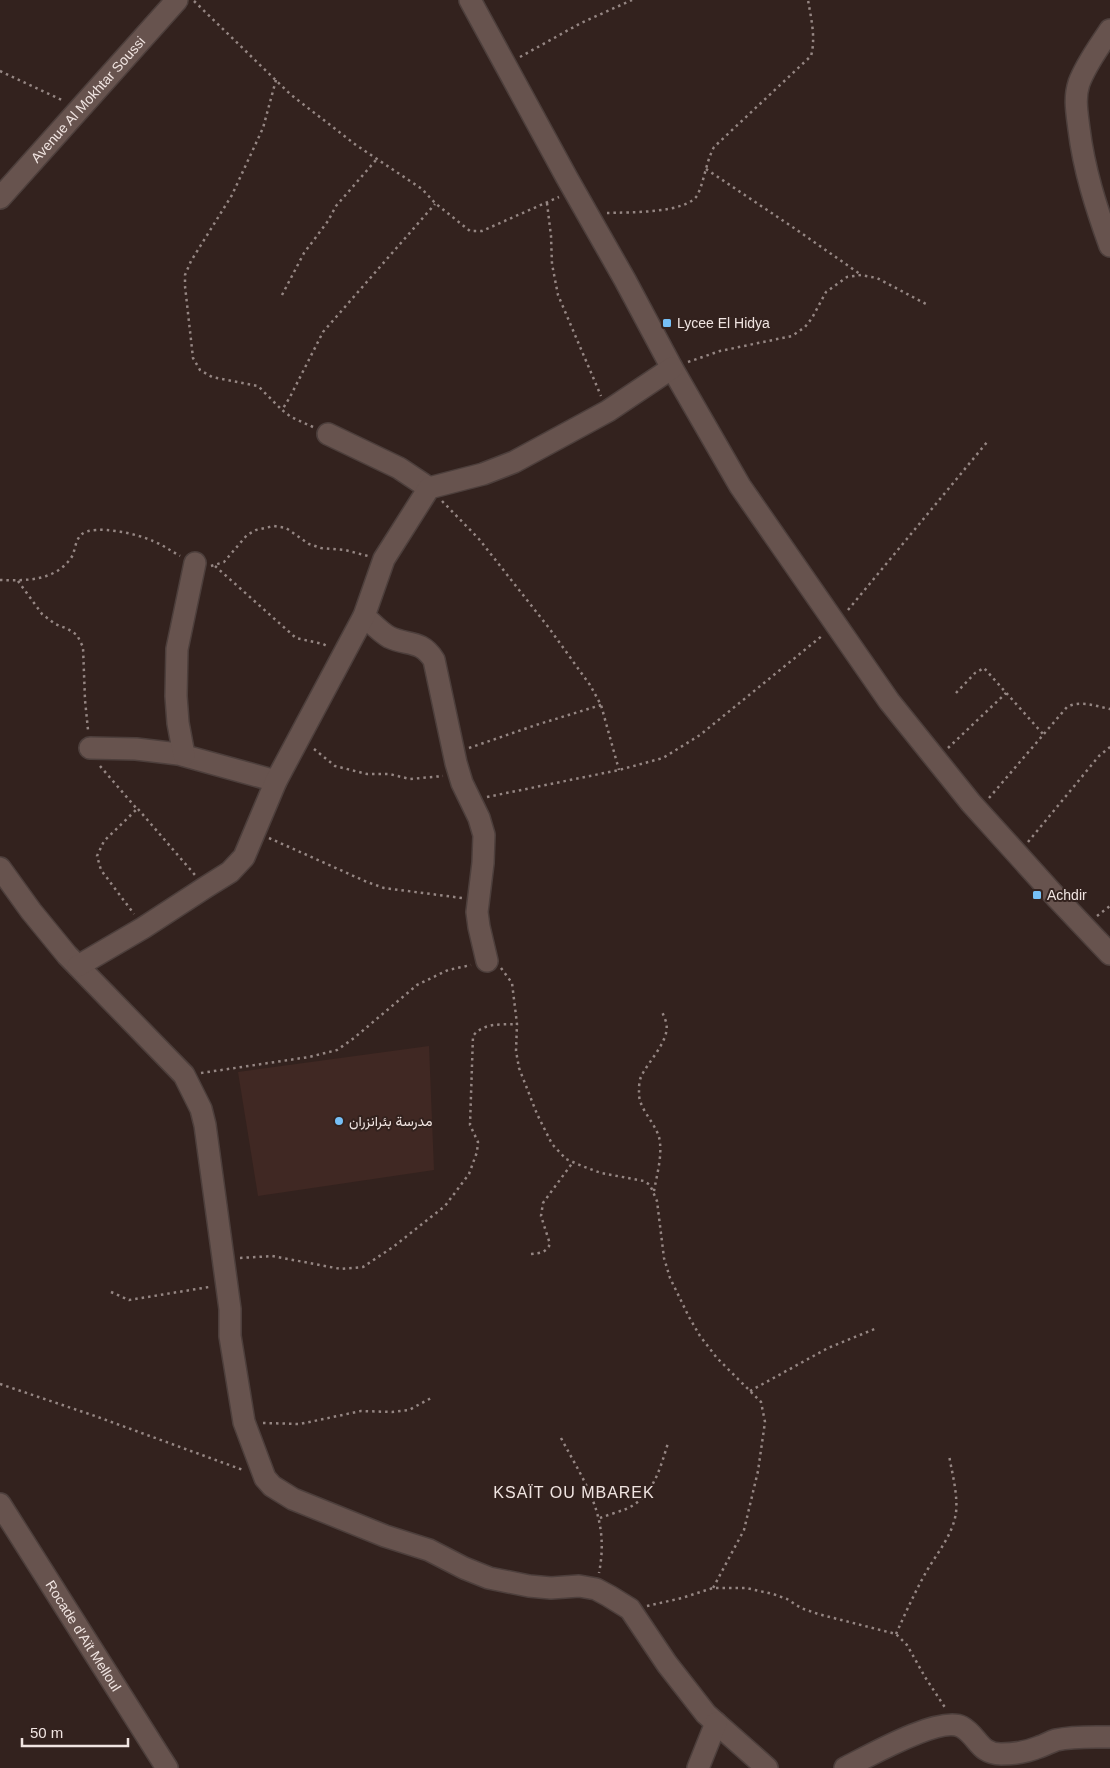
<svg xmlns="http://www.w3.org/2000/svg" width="1110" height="1768" font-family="Helvetica,Vazirmatn,sans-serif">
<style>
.built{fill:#402823}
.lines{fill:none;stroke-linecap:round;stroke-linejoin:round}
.minor-casing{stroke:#4d3f3c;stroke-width:24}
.path{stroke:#958683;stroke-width:2.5;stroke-dasharray:2.5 4;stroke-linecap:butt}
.minor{stroke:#67534e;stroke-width:21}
.poi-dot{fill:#76c0f7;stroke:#33221e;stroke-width:2}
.labels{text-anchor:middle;stroke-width:4;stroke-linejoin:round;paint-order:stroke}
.street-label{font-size:14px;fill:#f0e4e1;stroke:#33221e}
.poi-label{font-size:14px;fill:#f0e4e1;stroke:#33221e;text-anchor:start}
.quarter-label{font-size:16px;letter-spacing:1px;fill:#f0e4e1;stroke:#33221e}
</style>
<rect width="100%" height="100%" fill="#33221e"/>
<path class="built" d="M429,1046L434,1170L258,1196L238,1072Z"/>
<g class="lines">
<defs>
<g id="minor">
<path d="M470,0L567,178L625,280L672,368L740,486L889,701L971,803L1056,897L1110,954"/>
<path d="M1110,30C1099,47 1086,64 1079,83C1074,98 1077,113 1079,129C1084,170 1096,207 1110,246"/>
<path id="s1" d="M0,198L177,0"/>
<path d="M328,434L399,468L429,488"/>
<path d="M364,616C371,622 380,632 389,637C407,646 421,639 434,660L456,763L462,783L479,818L484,835L483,863L477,912L479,927L487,961"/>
<path d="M90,748L136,749L178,754L276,781"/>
<path d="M184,755L178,723L176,696L177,649L195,563"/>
<path d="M0,868L31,911L67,955L184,1075L201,1109L205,1125L230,1309V1336L244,1422L265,1478L272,1486L293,1499L385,1536L429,1550L464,1568L489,1578L529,1586L551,1588L579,1586L596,1589L609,1596L630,1609L667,1664L706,1714L767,1768"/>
<path d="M78,966L143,928L206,887L230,872L244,857L276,781L364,616L384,559L429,488L483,474L514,462L608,411L672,368"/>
<path id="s2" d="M0,1504L167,1768"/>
<path d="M698,1768L716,1723"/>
<path d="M845,1768C867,1757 940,1715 962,1727C978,1736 979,1754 1001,1754C1014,1754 1027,1752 1039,1747C1045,1745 1050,1742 1056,1740C1074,1736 1092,1737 1110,1737"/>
</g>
</defs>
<use href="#minor" class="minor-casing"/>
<path class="path" d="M194,1L290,94L356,145L422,189L435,203L470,231H482L559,197
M520,57L581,23L632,0
M0,71L64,101
M276,80L263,128L232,195L191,261L185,275V286L193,358L200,370L212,377L258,386L282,410
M706,169L794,228L860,274
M547,203L551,236L552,264L558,295L601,396
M607,213C628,212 688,214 698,194C705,178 706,162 714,147L811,56C816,38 811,18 808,0
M282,295L304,253L328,221L336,206L376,160
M688,362L720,351L792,336L805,327L812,318L826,292L847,277L861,275L877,278L926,304
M313,427L291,417L282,410L290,397L323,332L435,204
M442,501L479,539L549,628L590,685L601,705L619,770
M211,566L224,562L247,535L256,530L274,526L286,528L309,544L321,548L345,550L368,556
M215,566L296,638L323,644L329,647
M0,580C25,581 55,581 71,558C76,551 74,541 82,534C95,524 138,534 153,541C163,545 171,551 180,556
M18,581L42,614L55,624L68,629L77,635L83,647L85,700L88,730
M848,610L988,441
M956,693L975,673L984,668L1043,734
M469,748L536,725L601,705
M948,748L1006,693
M314,749L335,766L367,774H389L410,779L443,776
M100,766L137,809L104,841L97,856L101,870L134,914
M487,797L619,770L663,758L700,735L823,635
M989,798L1067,707C1081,700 1095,706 1110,709
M138,809L195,875
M269,838L367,882L384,888L462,898
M1028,842L1099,756L1110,747
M1097,916L1110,906
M501,968L512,983L517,1024L516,1051L519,1068L537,1114L552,1144L566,1159L582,1166L601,1173L644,1181L650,1185L657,1201L664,1258L670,1278L689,1317L700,1336L717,1358L761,1402L765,1422L758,1471L744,1530L713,1588
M201,1073L309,1057L337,1050L354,1038L417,985L448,970L471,965
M654,1191C657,1174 663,1154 659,1137C654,1121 638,1108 639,1092C639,1088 639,1081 641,1077C648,1061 671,1040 666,1022C665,1018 663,1015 662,1011
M531,1254C540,1253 546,1253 550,1244L541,1216L543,1203L573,1162
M240,1258L272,1256L341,1269L363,1267L393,1247L445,1206L469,1174L477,1152L478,1142L470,1125L473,1036C484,1022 501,1025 517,1024
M111,1292L129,1300L209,1287
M0,1384L95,1416L243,1470
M750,1391L828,1348L877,1328
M263,1423L300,1424L361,1411L392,1412L409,1410L433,1397
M561,1438C586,1485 610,1517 599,1573
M600,1518C608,1515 618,1512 626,1509C653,1497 660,1469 668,1443
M647,1606L682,1598L713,1588H746L773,1594L787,1599L801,1608L818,1614L896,1634L907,1645L925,1677L946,1709
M896,1634C905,1614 914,1594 925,1574C936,1554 952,1537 956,1513C958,1494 952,1473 949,1455"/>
<use href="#minor" class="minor"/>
</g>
<g class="poi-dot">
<rect x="662" y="318" width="10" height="10" rx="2.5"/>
<rect x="1032" y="890" width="10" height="10" rx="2.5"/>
<circle cx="339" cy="1121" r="5"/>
</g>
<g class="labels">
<g class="street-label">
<text dy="5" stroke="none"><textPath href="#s1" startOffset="132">Avenue Al Mokhtar Soussi</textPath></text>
<text dy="5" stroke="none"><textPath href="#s2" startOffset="156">Rocade d'Aït Melloul</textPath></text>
</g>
<g class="poi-label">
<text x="677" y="328">Lycee El Hidya</text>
<text x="1047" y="900">Achdir</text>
<text x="349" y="1126">مدرسة بئرانزران</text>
</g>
<g class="quarter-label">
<text x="574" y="1498">KSAÏT OU MBAREK</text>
</g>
</g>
<path d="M22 1738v8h106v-8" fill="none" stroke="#f0e4e1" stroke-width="2.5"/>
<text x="30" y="1738" font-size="15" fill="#f0e4e1" stroke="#33221e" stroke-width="4" paint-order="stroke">50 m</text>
</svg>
